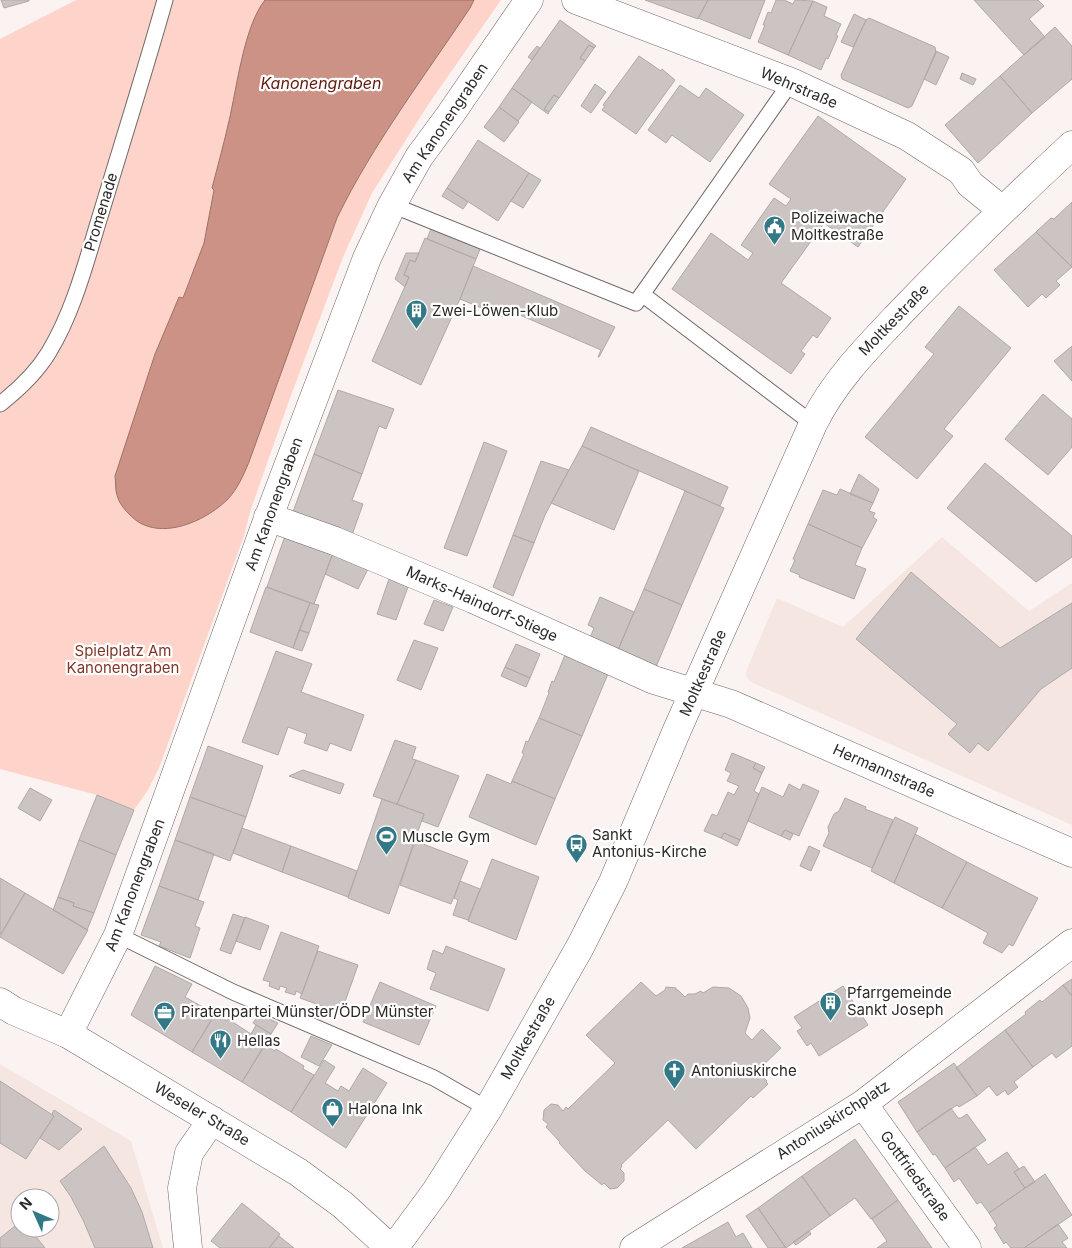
<svg xmlns="http://www.w3.org/2000/svg" width="1072" height="1248" font-family="Inter,sans-serif">
<style>
.built{fill:#f6e6e2;fill-rule:evenodd}
.green{fill:#fed4ca}
.water{fill:#cb9285;stroke:#9b7369}
.building{fill:#cbc4c2;stroke:#b0a9a7}
.lines{fill:none;stroke-linecap:round;stroke-linejoin:round}
.lane-casing{stroke:#6f6967;stroke-width:17}
.street-casing{stroke:#6f6967;stroke-width:29}
.secondary-casing{stroke:#6f6967;stroke-width:29}
.lane{stroke:#fff;stroke-width:15}
.street{stroke:#fff;stroke-width:28}
.secondary{stroke:#fff;stroke-width:28}
.labels{text-anchor:middle;stroke-width:4.5;stroke-linejoin:round;paint-order:stroke}
.street-label{font-size:15px;fill:#2c2a29;stroke:#fff}
.poi-label{font-size:15px;fill:#2c2a29;stroke:#fff;text-anchor:start}
.park-label{font-size:15px;fill:#7f3729;stroke:#fff}
.water-label{font-size:16px;font-style:italic;fill:#601b0d;stroke:#fff}
</style>
<rect width="100%" height="100%" fill="#fbf3f1"/>
<path class="built" d="M942,537L1029,611L1072,583V825L753,683L748,679L746,674L747,669L777,598L843,627Z
M0,1064L131,1141L163,1248H0ZM20,1198H50V1228H20Z"/>
<path class="green" d="M76,0H501L428,105L372,193L343,257L290,398L250,512L244,536L159,768L148,790L134,810L97,795L0,769V39Z"/>
<path class="water" d="M265,0H474L470,8C424,77 373,144 337,218L249,462C243,476 238,488 228,499C205,522 156,544 129,514C124,509 119,503 117,495C115,490 116,482 115,476L155,354L179,297L183,298L204,243L214,190L212,188C218,165 224,143 229,121C237,87 244,26 265,0Z"/>
<path class="building" d="M1,0H29V1L4,8Z
M645,0H708L698,19Z
M708,0H765L750,39L698,18Z
M776,0H784L793,4L795,0L813,1L788,55L758,42L765,25H763L768,12L771,13Z
M974,0H1038L1044,6L1029,19L1045,37L1024,55Z
M813,1L827,7L824,16L841,24L836,35L838,36L828,59L826,58L821,70L788,55Z
M854,14L866,20L853,47L841,42Z
M869,18L935,47L936,53L912,106L908,108L842,79L841,75L866,20Z
M560,20L596,46L594,48L589,45L580,58L585,61L559,98L554,95L544,109L549,112L548,114L512,88Z
M1055,27L1072,46V79L1032,113L1000,76Z
M589,45L594,48L585,61L580,58Z
M537,46L540,48L532,60L528,57Z
M936,51L949,57L936,85L924,79Z
M639,56L661,71L662,69L675,80L636,134L602,110L605,106L603,105Z
M962,73L976,79L973,85L960,79Z
M1000,76L1032,113L978,163L945,125Z
M595,84L606,92L591,113L581,106Z
M680,85L699,98L706,88L744,115L710,162L672,135L666,143L648,130Z
M512,88L532,102L518,121L499,107Z
M554,95L559,98L549,112L544,109Z
M499,107L519,122L504,142L484,127Z
M818,116L906,179L858,247L824,223L781,283L831,318L817,338L813,335L801,351L805,354L791,374L672,289L711,233L748,260L753,253L741,245L774,198L786,206L791,199L769,184Z
M478,140L529,173L498,221L447,188Z
M529,173L541,180L523,208L511,201Z
M447,188L468,202L463,209L442,196Z
M1072,202V267L1036,232L1051,218L1054,219Z
M432,226L481,247L476,259L427,239Z
M1036,232L1072,267L1056,281L1060,285L1046,298L1042,294L1028,307L994,270Z
M425,238L476,259L460,299L421,385L372,361L409,277L404,275L410,260L415,262Z
M406,253H419L415,262L410,260L404,275L409,277L405,287L395,279Z
M473,266L615,327L599,357H598L601,350L506,309L503,317L460,299Z
M959,306L1011,348L944,429L953,436L917,479L865,437L934,354L925,347Z
M1072,346V381L1054,361Z
M338,390L394,409L386,429L379,426L362,474L314,454Z
M1043,394L1072,419V447L1048,475L1005,439Z
M591,427L728,487L720,506L582,446Z
M484,442L507,451L467,556L444,548Z
M582,446L639,471L614,530L551,503Z
M314,454L362,474L352,500L363,504L352,535L293,512Z
M541,461L569,470L545,515L534,543L513,535Z
M985,463L1072,536V557L1036,582L947,508Z
M859,474L879,489L873,503L850,494Z
M840,489L873,503L869,511L875,513L873,517L877,520L862,548L808,524L823,490L837,495Z
M685,491L724,508L682,605L644,589Z
M808,524L862,548L855,565L866,569L854,599L799,577L800,575L790,571L795,560L793,559Z
M513,535L534,543L513,596L493,587Z
M285,536L333,553L314,604L267,587Z
M333,553L368,569L358,589L325,574Z
M911,572L1000,648L1072,603V668L1041,689L988,751L978,743L970,753L948,734L957,724L856,639Z
M389,579L408,587L396,620L377,614Z
M266,587L310,603L293,648L250,632Z
M644,589L682,605L656,667L618,650Z
M600,597L634,612L618,650L590,638L594,628L588,625Z
M434,600L453,607L443,631L424,624Z
M310,603L319,605L309,633L299,630Z
M299,630L309,633L302,651L293,648Z
M414,640L438,648L421,690L397,680Z
M516,644L540,654L530,678L505,667Z
M276,651L312,664L301,692L364,715L351,751L330,743L327,751L304,743L307,734L288,727L278,755L242,742Z
M565,655L608,674L582,736L539,718L549,693L548,692L552,681L554,682Z
M505,667L530,678L526,687L501,676Z
M539,718L582,736L555,799L512,781L524,754L522,753L526,741L528,742Z
M395,740L416,747L412,759L416,760L397,804L373,796Z
M208,746L263,766L246,817L190,797Z
M732,753L756,763L753,768L762,773L754,791L759,794L740,840L724,833L721,838L704,831L712,814L717,816L728,792L734,795L739,786L727,781L731,773L725,770Z
M416,760L459,776L438,827L422,821L424,814L397,804Z
M756,763L765,767L762,773L753,768Z
M303,770L344,784L340,794L289,776Z
M487,774L511,784L512,781L555,799L536,845L469,817Z
M789,784L800,790L803,784L819,791L799,836L785,830L781,836L748,821L762,787L783,797Z
M30,788L52,800L40,821L18,808Z
M97,795L134,810L116,855L79,840Z
M190,797L246,817L230,861L175,840Z
M845,798L866,807L865,809L893,820L872,868L823,846L829,833L828,827L834,814L839,811Z
M382,799L424,814L389,914L348,898Z
M895,817L918,828L894,883L871,871Z
M242,828L291,846L282,872L233,853Z
M785,830L793,834L790,840L781,836Z
M724,833L740,840L737,846L721,838Z
M915,834L967,862L942,908L894,883Z
M79,840L116,855L94,913L73,906L74,903L58,897Z
M175,840L214,854L198,900L159,886Z
M415,841L468,861L451,904L400,885Z
M291,846L357,871L348,897L282,872Z
M809,846L820,851L811,871L800,866Z
M492,859L539,877L516,940L468,921Z
M967,862L1038,898L1013,946L1009,944L1002,953L983,943L988,933L942,908Z
M0,878L25,893L0,935Z
M460,881L480,889L468,920L453,915L458,900L454,898Z
M159,886L204,902L195,926L200,928L190,958L159,946L161,942L141,935Z
M25,893L88,930L63,974L0,937Z
M58,897L74,903L73,906L94,913L87,930L53,910Z
M233,914L245,918L231,954L220,950Z
M245,917L269,926L260,950L236,941Z
M281,932L319,946L302,994L296,991L295,995L285,992L287,988L280,986L279,990L269,986L270,982L263,980Z
M446,946L505,969L488,1011L430,989L436,973L427,969L433,950L443,954Z
M318,951L358,965L341,1013L300,998Z
M155,966L192,984L185,997L215,1014L192,1052L131,1015Z
M1072,979V996L1063,985Z
M380,982L436,1006L419,1045L363,1022Z
M641,982L656,996L665,990L666,987L676,988V990H678L685,997L688,994H695L701,991L703,993L713,987L729,988L741,996L748,1008L750,1018L745,1033L752,1040L762,1029L781,1048L757,1071L767,1081L766,1082L768,1084L753,1098L751,1096L696,1149L668,1120L621,1165L622,1166L620,1169L624,1173V1181L617,1188L610,1189L604,1183L602,1185L585,1171L559,1143L560,1142L546,1127L548,1124L543,1120L544,1110L551,1104L558,1105L563,1111L566,1107L568,1109L615,1063L586,1035Z
M1063,985L1072,996V1046L1056,1058L1052,1053L1033,1067L1005,1030L1026,1014L1025,1012L1040,1000L1042,1002Z
M843,986L868,1025L819,1056L811,1043L807,1046L797,1031L802,1028L794,1017Z
M215,1014L227,1021L228,1019L251,1034L256,1025L271,1034L242,1082L192,1052Z
M259,1014L278,1023L271,1034L253,1023Z
M1005,1030L1033,1067L1014,1082L1018,1087L1008,1095L1005,1090L997,1096L989,1086L977,1096L956,1068Z
M311,1036L332,1045L319,1066L301,1057Z
M265,1045L275,1051L276,1049L304,1066L303,1069L314,1075L291,1112L242,1082Z
M324,1060L335,1067L325,1083L338,1091L341,1086L349,1091L363,1068L387,1083L346,1148L291,1112Z
M954,1063L977,1096L959,1107L957,1105L917,1132L898,1102Z
M0,1081L54,1116L26,1159L0,1143Z
M951,1108L958,1118H961L967,1114L986,1140L945,1168L935,1154L933,1155L917,1132Z
M54,1110L82,1129L59,1150L40,1138L54,1116L52,1114Z
M855,1139L898,1200L871,1219L855,1198L830,1216L802,1176Z
M104,1146L131,1188L142,1212L153,1248H95L83,1220L71,1197L60,1181Z
M975,1147L988,1165L1007,1152L1019,1169L1014,1172L1025,1188L989,1213L981,1202L977,1204L959,1178L954,1182L945,1168Z
M1024,1166L1035,1182L1025,1188L1014,1172Z
M1045,1174L1072,1215L1024,1248H1011L1006,1242L1004,1244L994,1228L997,1226L989,1213Z
M802,1176L830,1216L786,1248L758,1208Z
M898,1200L932,1248H877L887,1241L872,1219Z
M242,1203L280,1234L269,1248H220L211,1241Z
M758,1208L786,1248H768L746,1216Z
M20,1222V1228H29L45,1248H0V1238Z
M728,1222L736,1237L743,1233L752,1248H682Z
M1058,1224L1068,1238L1062,1242L1067,1248H1024Z
M809,1231L811,1234L796,1245L793,1242Z
M279,1236L294,1248H269Z"/>
<g class="lines">
<defs>
<path id="lane" d="M392,205L636,303L791,82
M642,294L813,424
M0,404C18,390 37,372 49,352C75,309 87,258 102,210C123,140 145,71 165,0
M118,935L233,992L434,1078L488,1109"/>
<path id="street" d="M576,0L791,82L907,136L961,171L970,184L1002,210
M268,517L335,541L473,599L654,680L731,704L1072,853
M68,1034L118,935L263,532L367,258L392,205L419,157L450,115L529,0
M863,1104L967,1248
M634,1248L863,1104L1072,943"/>
<path id="secondary" d="M0,1002L14,1011L68,1034L298,1172L343,1205L390,1248
M188,1248L182,1188L189,1153L212,1120
M394,1248L436,1191L488,1109L580,947L613,882L677,730L813,424C835,379 871,344 905,308C959,252 1015,198 1072,145"/>
</defs>
<use href="#lane" class="lane-casing"/>
<use href="#street" class="street-casing"/>
<use href="#secondary" class="secondary-casing"/>
<use href="#lane" class="lane"/>
<use href="#street" class="street"/>
<use href="#secondary" class="secondary"/>
</g>
<defs>
<symbol id="civic-pin" viewBox="-11 -11 22 30"><path d="M0 17L-7.5 6A9.5 9.5 0 1 1 7.5 6Z" fill="#337886" stroke="#fff"/><path d="M-.6-6.5H3V-4.5H.6V-3L4-1V1h2V6H-6V1h2V-1L-.6-3ZM-1.2 2.5V6h2.4V2.5Z" fill="#fff"/></symbol>
<symbol id="building-pin" viewBox="-11 -11 22 30"><path d="M0 17L-7.5 6A9.5 9.5 0 1 1 7.5 6Z" fill="#337886" stroke="#fff"/><path d="M-4-6H4V6H1V3H-1V6H-4ZM-2.5-4.3h1.7v1.8h-1.7ZM.8-4.3h1.7v1.8H.8ZM-2.5-1h1.7V.8h-1.7ZM.8-1h1.7V.8H.8Z" fill="#fff"/></symbol>
<symbol id="stadium-pin" viewBox="-11 -11 22 30"><path d="M0 17L-7.5 6A9.5 9.5 0 1 1 7.5 6Z" fill="#337886" stroke="#fff"/><path d="M0-5a6.5 5 0 1 0 0 10a6.5 5 0 1 0 0-10ZM-3.5-1.8h7v3.6h-7Z" fill="#fff"/></symbol>
<symbol id="bus-pin" viewBox="-11 -11 22 30"><path d="M0 17L-7.5 6A9.5 9.5 0 1 1 7.5 6Z" fill="#337886" stroke="#fff"/><path d="M-5-6H5V4H4V6H2V4H-2V6H-4V4H-5ZM-3.5-4V0h7V-4ZM-3.5 1.2v1.5H-2V1.2ZM2 1.2v1.5H3.5V1.2Z" fill="#fff"/></symbol>
<symbol id="office-pin" viewBox="-11 -11 22 30"><path d="M0 17L-7.5 6A9.5 9.5 0 1 1 7.5 6Z" fill="#337886" stroke="#fff"/><path d="M-6-3h4V-5.5h4V-3h4V5H-6ZM-1-4.5V-3h2v-1.5ZM-6 0V1H6V0Z" fill="#fff"/></symbol>
<symbol id="restaurant-pin" viewBox="-11 -11 22 30"><path d="M0 17L-7.5 6A9.5 9.5 0 1 1 7.5 6Z" fill="#337886" stroke="#fff"/><path d="M-5-6h1v4h1v-4h1v4h1v-4h1v5L-1.5 .5V6h-2V.5L-5-1ZM5-6V6H3V1.5H1.5Q1.5-4 5-6Z" fill="#fff"/></symbol>
<symbol id="church-pin" viewBox="-11 -11 22 30"><path d="M0 17L-7.5 6A9.5 9.5 0 1 1 7.5 6Z" fill="#337886" stroke="#fff"/><path d="M-1.2-6h2.4v3.5h3.3v2.4h-3.3V6h-2.4V-.1h-3.3v-2.4h3.3Z" fill="#fff"/></symbol>
<symbol id="shop-pin" viewBox="-11 -11 22 30"><path d="M0 17L-7.5 6A9.5 9.5 0 1 1 7.5 6Z" fill="#337886" stroke="#fff"/><path d="M-5-2.5h2.3a2.7 3.5 0 0 1 5.4 0H5L5.5 6h-11ZM-1.5-2.5h3a1.5 2.3 0 0 0-3 0Z" fill="#fff"/></symbol>
</defs>
<g fill-rule="evenodd">
<use href="#civic-pin" x="762" y="214" width="25" height="34"/>
<use href="#building-pin" x="404" y="298" width="25" height="34"/>
<use href="#stadium-pin" x="374" y="824" width="25" height="34"/>
<use href="#bus-pin" x="564" y="832" width="25" height="34"/>
<use href="#building-pin" x="818" y="990" width="25" height="34"/>
<use href="#office-pin" x="152" y="1000" width="25" height="34"/>
<use href="#restaurant-pin" x="208" y="1028" width="25" height="34"/>
<use href="#church-pin" x="662" y="1058" width="25" height="34"/>
<use href="#shop-pin" x="320" y="1096" width="25" height="34"/>
</g>
<g class="labels">
<g class="street-label">
<text transform="translate(799 88) rotate(23)" y="5">Wehrstraße</text>
<text transform="translate(445 123) rotate(-56)" y="5">Am Kanonengraben</text>
<text transform="translate(101 212) rotate(-73)" y="5">Promenade</text>
<text transform="translate(894 320) rotate(-46)" y="5">Moltkestraße</text>
<text transform="translate(274 504) rotate(-70)" y="5">Am Kanonengraben</text>
<text transform="translate(482 604) rotate(24)" y="5">Marks-Haindorf-Stiege</text>
<text transform="translate(703 673) rotate(-66)" y="5">Moltkestraße</text>
<text transform="translate(884 771) rotate(24)" y="5">Hermannstraße</text>
<text transform="translate(135 885) rotate(-69)" y="5">Am Kanonengraben</text>
<text transform="translate(528 1038) rotate(-60)" y="5">Moltkestraße</text>
<text transform="translate(202 1114) rotate(31)" y="5">Weseler Straße</text>
<text transform="translate(833 1120) rotate(-33)" y="5">Antoniuskirchplatz</text>
<text transform="translate(915 1176) rotate(54)" y="5">Gottfriedstraße</text>
</g>
<g class="poi-label">
<text x="791" y="223">Polizeiwache<tspan x="791" dy="17">Moltkestraße</tspan></text>
<text x="432" y="316">Zwei-Löwen-Klub</text>
<text x="592" y="840">Sankt<tspan x="592" dy="17">Antonius-Kirche</tspan></text>
<text x="402" y="842">Muscle Gym</text>
<text x="847" y="998">Pfarrgemeinde<tspan x="847" dy="17">Sankt Joseph</tspan></text>
<text x="181" y="1017">Piratenpartei Münster/ÖDP Münster</text>
<text x="237" y="1046">Hellas</text>
<text x="691" y="1076">Antoniuskirche</text>
<text x="348" y="1114">Halona Ink</text>
</g>
<g class="park-label">
<text x="123" y="656">Spielplatz Am<tspan x="123" dy="17">Kanonengraben</tspan></text>
</g>
<g class="water-label">
<text x="321" y="89">Kanonengraben</text>
</g>
</g>
<g transform="translate(35 1213) rotate(315)"><circle r="24" fill="#ffffff" stroke="#abaaa9"/>
<path d="M0-4L9 19L0 12L-9 19Z" fill="#337886"/>
<text y="-8" font-size="14" font-weight="bold" text-anchor="middle" fill="#2c2a29">N</text>
</g>
</svg>
